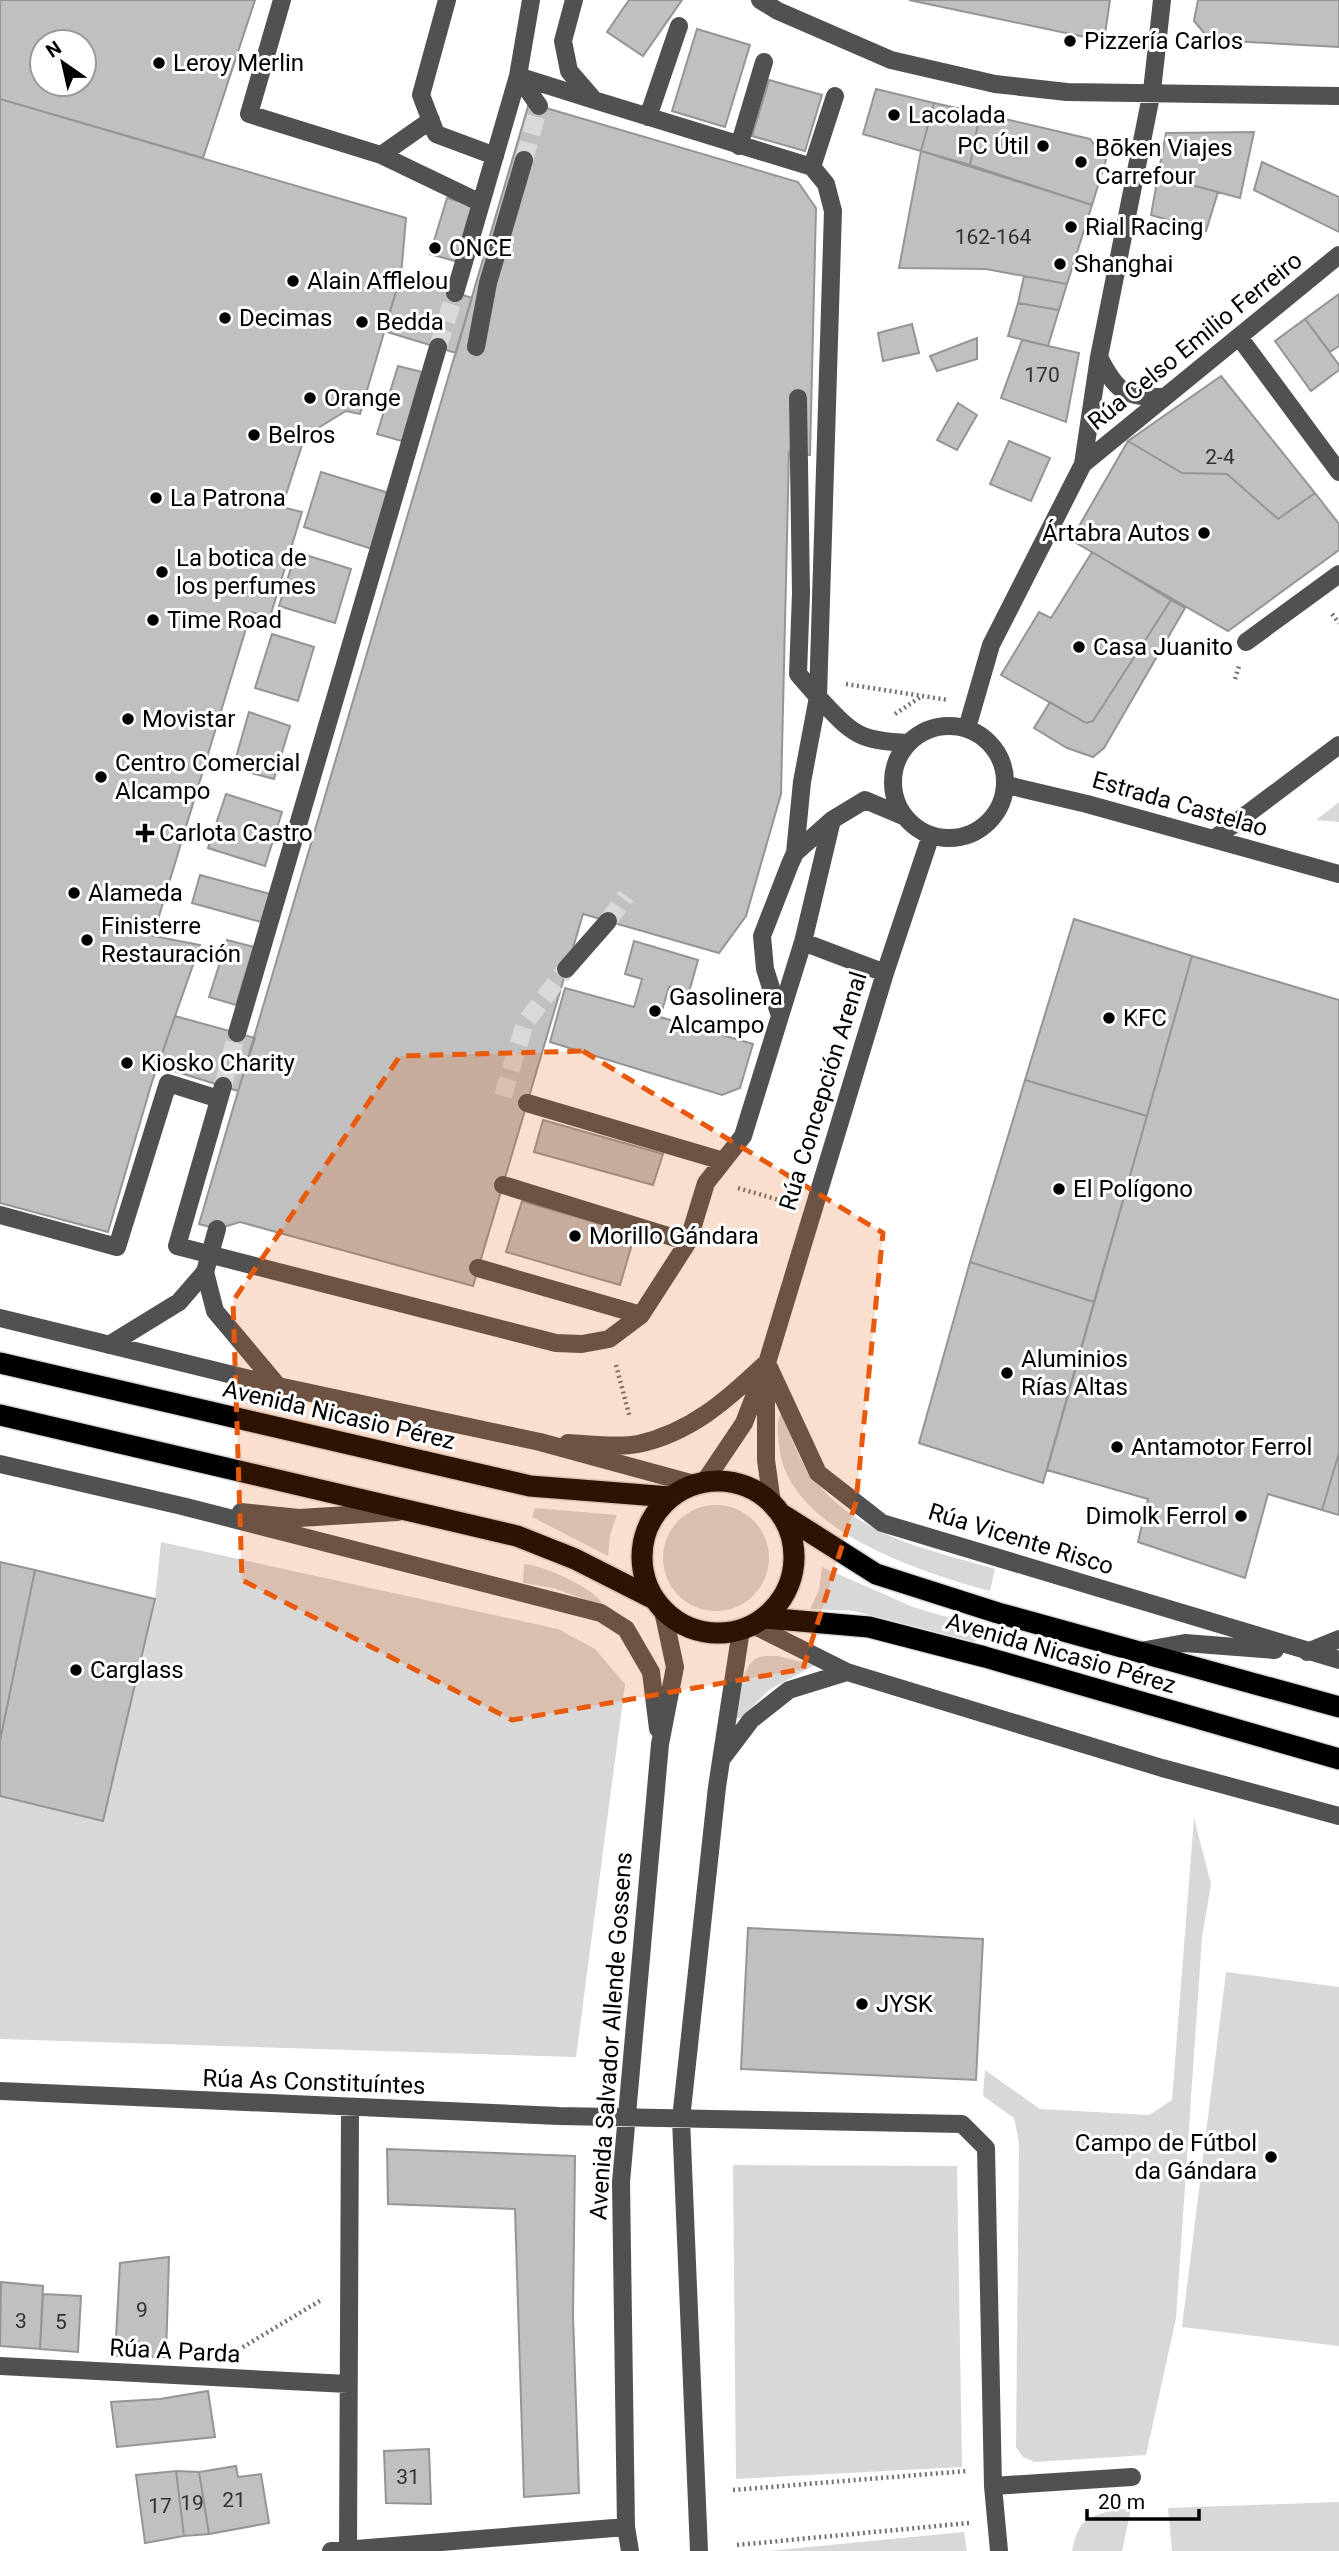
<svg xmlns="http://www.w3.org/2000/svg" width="1339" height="2551" font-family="Roboto,sans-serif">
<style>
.green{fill:#d8d8d8}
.building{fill:#c0c0c0;stroke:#959595;stroke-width:2;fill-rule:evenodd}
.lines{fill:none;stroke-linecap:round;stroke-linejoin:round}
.minor-tunnel{stroke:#d9d9d9;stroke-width:18;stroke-dasharray:18 9;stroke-linecap:butt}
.highway-casing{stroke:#dbdbdb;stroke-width:24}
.path{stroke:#737373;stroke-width:4.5;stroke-dasharray:2 3.5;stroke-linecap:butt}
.minor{stroke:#515151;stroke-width:18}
.highway{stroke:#000;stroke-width:21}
.minor-bridge{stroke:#515151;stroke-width:18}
.marked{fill:#e8590c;fill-opacity:0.2;stroke:#e8590c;stroke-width:5;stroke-dasharray:14 9;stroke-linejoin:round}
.poi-dot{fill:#000;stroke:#fff;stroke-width:2.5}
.labels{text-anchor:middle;stroke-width:6;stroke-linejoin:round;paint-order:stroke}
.number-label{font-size:21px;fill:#303030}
.poi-label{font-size:24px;fill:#000;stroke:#fff;text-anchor:start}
.street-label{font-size:24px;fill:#000;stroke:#fff}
</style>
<rect width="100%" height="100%" fill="#fff"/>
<path class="green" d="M1339,802V822L1316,820Z
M781,1414C790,1432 795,1451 806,1468C850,1535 923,1548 995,1569L990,1591C921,1572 786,1530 779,1445C778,1435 776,1421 781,1414Z
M663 1558a53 53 0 1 1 106 0a53 53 0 1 1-106 0Z
M535,1508L617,1515L610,1535L608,1556L532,1517Z
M161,1542L558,1629L595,1649L625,1684L576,2057L0,2039V1796L103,1820L155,1599Z
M524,1564C543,1565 597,1589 604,1606L553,1588L523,1583Z
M822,1567L913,1607L980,1627L975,1642L854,1611L810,1609L819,1590Z
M777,1656L815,1665L769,1690L741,1718H737C734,1705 743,1667 755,1659C761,1655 770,1656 777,1656Z
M1194,1818L1211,1884L1202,1937L1176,2318L1146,2455L1035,2462L1023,2457L1016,2447L1019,2142L1014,2118L983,2096L985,2070L1040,2109L1149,2115L1172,2100Z
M1226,1972L1339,1987V2346L1182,2327Z
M733,2165L957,2166L962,2467L736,2479Z
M1339,2502V2551H1172L1168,2508Z
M1115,2509H1131L1122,2551H1072C1079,2519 1085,2519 1115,2509Z
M964,2532L967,2551H768Z"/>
<path class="building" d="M0,0H255L203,158L0,99ZM42,42H84V84H42Z
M629,0H682L643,56L607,32Z
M909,0H1110L1104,41Z
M1198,0H1339V47L1210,40L1194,21Z
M697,29L750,45L725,127L672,111Z
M769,80L822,95L805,151L752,136Z
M876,89L934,103L921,151L863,134Z
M0,99L406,218L401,275L360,414L346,411L305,436L282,507L302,512L270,617L251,612L153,936L200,945L152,1082L108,1232L0,1203Z
M529,103L798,182L816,208L810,455L789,452L781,794L746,916L719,953L583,914L473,1286L240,1222L217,1229L199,1224Z
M934,103L980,113L970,165L921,151Z
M980,113L1090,139L1106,160L1092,205L970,165Z
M1254,132L1240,198L1158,176L1166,133Z
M921,151L1092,205L1067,284L986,269L899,268Z
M1262,162L1339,197V232L1254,190Z
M1158,176L1218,192L1206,231L1151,215Z
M447,198L475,206L458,262L430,254Z
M401,275L472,298L456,353L384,331Z
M1024,276L1067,284L1059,310L1018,303Z
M1339,294V346L1330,352L1305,319Z
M1018,303L1059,310L1048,346L1008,336Z
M1305,319L1339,365V370L1311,391L1275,341Z
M912,324L919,353L883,361L878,333Z
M977,338V359L937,371L930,356Z
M1022,340L1079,353L1066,422L1001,398Z
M398,366L422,372L402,441L377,434Z
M1221,376L1315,493L1278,519L1227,474L1182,473L1128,441Z
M958,403L977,415L957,450L937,440Z
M1009,441L1050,458L1031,501L990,484Z
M1128,441L1182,473L1227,474L1278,519L1315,493L1339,524V550L1228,631L1071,540Z
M321,472L392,494L375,550L304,527Z
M296,552L351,569L335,623L279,606Z
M1092,552L1171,600L1093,721L1086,723L1001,675L1039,612L1051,618Z
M1171,600L1185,608L1104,748L1093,757L1067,748L1034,728L1050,702L1086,723L1093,721Z
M272,634L314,647L298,701L255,688Z
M249,712L290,726L274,779L233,768Z
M226,794L282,812L265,866L208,848Z
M200,875L270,894L261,922L192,903Z
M1074,919L1192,956L1147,1116L1025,1080Z
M227,940L254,947L236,1005L209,997Z
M634,941L698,960L689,992L669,987L660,1017L753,1044L740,1088L722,1095L550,1042L565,988L634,1007L642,979L625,974Z
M1192,956L1339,1000V1453L1322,1510L1268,1494L1245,1578L1138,1542L1148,1499L1047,1470Z
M175,1016L255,1038L238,1091L158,1066Z
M1025,1080L1147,1116L1094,1302L970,1262Z
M543,1120L663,1154L653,1185L534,1152Z
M522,1201L635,1234L620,1285L506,1252Z
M970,1262L1094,1302L1043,1483L919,1443Z
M1339,1453V1515L1322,1510Z
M0,1562L35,1570L0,1741Z
M35,1570L155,1599L103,1821L0,1796V1741Z
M748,1928L983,1939L976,2080L741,2069Z
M387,2149L575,2156L573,2315L579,2493L524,2497L515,2209L388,2204Z
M169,2257L166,2357L115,2356L120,2263Z
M1,2282L43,2286L40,2349L0,2346Z
M43,2294L81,2296L78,2352L40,2349Z
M208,2391L215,2437L117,2447L111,2402L160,2399Z
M429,2449L431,2504L386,2503L384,2451Z
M236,2466L238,2477L261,2474L269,2523L209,2534L199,2472Z
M176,2471L184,2536L145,2543L136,2475Z
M176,2471L199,2472L209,2534L184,2536Z"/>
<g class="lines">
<path class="minor-tunnel" d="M524,160L539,106
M438,347L455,293
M608,921L626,896
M223,1086L237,1033
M503,1096L525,1023L566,969"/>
<defs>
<path id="highway" d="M0,1363L530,1486L670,1497
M0,1415L517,1536L575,1559L652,1598
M642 1557a76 76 0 1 1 152 0a76 76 0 1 1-152 0Z
M783,1515L876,1574L998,1613L1339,1707
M765,1618L869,1627L985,1657L1339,1759"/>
</defs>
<use href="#highway" class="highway-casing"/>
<path class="path" d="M1332,614L1339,623
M1235,679L1239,666
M846,684L948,700
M895,714L922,696
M738,1188L786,1202
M616,1365L630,1418
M238,2350L323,2299
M733,2490L967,2471
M737,2545L969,2523"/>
<path class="minor" d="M282,0L249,114L381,155L481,203
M447,0L421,95L436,134L495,156
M574,0L563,41L569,71L594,100L812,167L826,184L833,211L818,697C852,733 857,741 908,743
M760,0L778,11L891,60L995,84L1067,92L1339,96
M518,76L594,100
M518,76L539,106
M648,117L679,26
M739,146L764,62
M381,155L431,120
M812,167L835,96
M455,293L518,76L531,0
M1239,337L1339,472
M476,347L488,283L524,160
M1099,357C1117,393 1125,397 1165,397
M1083,464L1339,255
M1246,642L1339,574
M893 782a56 56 0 1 1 112 0a56 56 0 1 1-112 0Z
M967,728L991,645L1083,464L1099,357L1152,91L1162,0
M1007,785L1087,804L1339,874
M1214,839L1339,745
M795,853L802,782L818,697L798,674L801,593L798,398
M803,942L832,820
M566,969L608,921
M780,1016L803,942L885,973
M237,1033L438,347
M223,1086L177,1246L556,1343L582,1344L609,1339L641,1315L688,1242L706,1183L743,1136L780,1016L765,969L762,936L790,864L795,853L832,820L865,800L903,816
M527,1103L723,1161
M503,1185L688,1242
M0,1215L117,1247L168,1083L219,1099
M478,1268L641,1315
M205,1272L215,1311L278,1386
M0,1318L278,1386L540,1442L694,1484
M109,1345L179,1302L205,1272
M767,1363L818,1473L882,1523L1339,1660
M766,1374V1460L772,1503
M568,1443C590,1444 617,1448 638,1444C690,1433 727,1400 764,1365
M0,1464L182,1506L601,1613L626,1629L651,1672L658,1729
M705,1481L744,1423L767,1363L885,973L931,835
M241,1512L299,1518L398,1512
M753,1625L847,1672L1162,1768L1339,1816
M1140,1651L1185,1643L1275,1650
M1307,1652L1339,1639
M723,1757L751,1720L789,1690L847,1672
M0,2091L559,2116L962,2124L986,2148L993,2486L999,2551
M0,2366L348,2384
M993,2486L1132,2477
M331,2551L626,2527
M348,2551L350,2109
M630,2551L626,2527L621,2182L660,1744L675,1667L663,1611
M699,2551L681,2119L717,1787L741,1630"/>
<use href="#highway" class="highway"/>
<path class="minor-bridge" d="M205,1272L217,1229"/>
</g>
<path class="marked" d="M583,1051L883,1233L856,1502L803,1669L512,1720L242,1580L233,1301L400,1056Z"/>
<g class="poi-dot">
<circle cx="1070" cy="41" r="7"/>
<circle cx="159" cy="63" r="7"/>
<circle cx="894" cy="115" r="7"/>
<circle cx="1043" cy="146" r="7"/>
<circle cx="1081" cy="162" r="7"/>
<circle cx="1071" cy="227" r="7"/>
<circle cx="435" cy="248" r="7"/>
<circle cx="1060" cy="264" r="7"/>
<circle cx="293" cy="281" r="7"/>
<circle cx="225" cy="318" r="7"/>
<circle cx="362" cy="322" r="7"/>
<circle cx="310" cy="398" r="7"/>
<circle cx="254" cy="435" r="7"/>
<circle cx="156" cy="498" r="7"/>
<circle cx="1204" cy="533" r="7"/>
<circle cx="162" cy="572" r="7"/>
<circle cx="153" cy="620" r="7"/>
<circle cx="1079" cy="647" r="7"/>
<circle cx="128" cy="719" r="7"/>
<circle cx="101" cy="777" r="7"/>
<path d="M141.5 822.5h7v7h7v7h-7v7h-7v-7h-7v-7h7z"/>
<circle cx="74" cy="893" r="7"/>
<circle cx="87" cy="940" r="7"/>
<circle cx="655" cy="1011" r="7"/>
<circle cx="1109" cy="1018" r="7"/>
<circle cx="127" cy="1063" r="7"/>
<circle cx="1059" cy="1189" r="7"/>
<circle cx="575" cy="1236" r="7"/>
<circle cx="1007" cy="1373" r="7"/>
<circle cx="1117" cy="1447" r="7"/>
<circle cx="1241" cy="1516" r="7"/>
<circle cx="76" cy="1670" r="7"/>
<circle cx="862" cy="2004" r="7"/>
<circle cx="1271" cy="2157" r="7"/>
</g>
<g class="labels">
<g class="number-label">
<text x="993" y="244">162-164</text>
<text x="1042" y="382">170</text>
<text x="1220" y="464">2-4</text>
<text x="142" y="2317">9</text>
<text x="21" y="2328">3</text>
<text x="61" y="2329">5</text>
<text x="408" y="2484">31</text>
<text x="234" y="2507">21</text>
<text x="192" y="2510">19</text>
<text x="160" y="2513">17</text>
</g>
<g class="poi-label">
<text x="1084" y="49">Pizzería Carlos</text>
<text x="173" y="71">Leroy Merlin</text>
<text x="908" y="123">Lacolada</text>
<text x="1029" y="154" text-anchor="end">PC Útil</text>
<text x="1095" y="156">Bōken Viajes<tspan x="1095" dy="28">Carrefour</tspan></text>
<text x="1085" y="235">Rial Racing</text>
<text x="449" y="256">ONCE</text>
<text x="1074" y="272">Shanghai</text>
<text x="307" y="289">Alain Afflelou</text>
<text x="239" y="326">Decimas</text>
<text x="376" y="330">Bedda</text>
<text x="324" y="406">Orange</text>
<text x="268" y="443">Belros</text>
<text x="170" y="506">La Patrona</text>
<text x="1190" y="541" text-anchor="end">Ártabra Autos</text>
<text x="176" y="566">La botica de<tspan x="176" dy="28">los perfumes</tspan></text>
<text x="167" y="628">Time Road</text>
<text x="1093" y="655">Casa Juanito</text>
<text x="142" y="727">Movistar</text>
<text x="115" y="771">Centro Comercial<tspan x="115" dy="28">Alcampo</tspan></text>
<text x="159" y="841">Carlota Castro</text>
<text x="88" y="901">Alameda</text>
<text x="101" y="934">Finisterre<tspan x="101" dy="28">Restauración</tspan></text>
<text x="669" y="1005">Gasolinera<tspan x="669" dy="28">Alcampo</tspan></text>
<text x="1123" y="1026">KFC</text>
<text x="141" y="1071">Kiosko Charity</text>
<text x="1073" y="1197">El Polígono</text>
<text x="589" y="1244">Morillo Gándara</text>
<text x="1021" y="1367">Aluminios<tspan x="1021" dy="28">Rías Altas</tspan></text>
<text x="1131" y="1455">Antamotor Ferrol</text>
<text x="1227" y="1524" text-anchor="end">Dimolk Ferrol</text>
<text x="90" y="1678">Carglass</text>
<text x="876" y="2012">JYSK</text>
<text x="1257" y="2151" text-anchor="end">Campo de Fútbol<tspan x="1257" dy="28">da Gándara</tspan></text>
</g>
<g class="street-label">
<text transform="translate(1195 341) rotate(-39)" y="8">Rúa Celso Emilio Ferreiro</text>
<text transform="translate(1180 804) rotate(16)" y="8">Estrada Castelao</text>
<text transform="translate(823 1091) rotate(-73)" y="8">Rúa Concepción Arenal</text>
<text transform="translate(339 1415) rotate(13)" y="8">Avenida Nicasio Pérez</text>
<text transform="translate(1021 1539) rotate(17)" y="8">Rúa Vicente Risco</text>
<text transform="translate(1061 1653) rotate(16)" y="8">Avenida Nicasio Pérez</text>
<text transform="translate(611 2036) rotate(-86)" y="8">Avenida Salvador Allende Gossens</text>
<text transform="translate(314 2082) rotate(2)" y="8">Rúa As Constituíntes</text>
<text transform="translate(175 2351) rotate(3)" y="8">Rúa A Parda</text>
</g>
</g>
<g transform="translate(63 63) rotate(326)"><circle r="33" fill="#ffffff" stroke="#999999" stroke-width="2"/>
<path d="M0-5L12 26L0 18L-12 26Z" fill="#000000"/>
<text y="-10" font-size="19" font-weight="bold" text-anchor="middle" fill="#000000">N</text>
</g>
<path d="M1087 2509v10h112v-10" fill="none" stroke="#000000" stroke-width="3.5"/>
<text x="1098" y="2509" font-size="21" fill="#000000" stroke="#ffffff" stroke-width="5" paint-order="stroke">20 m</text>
</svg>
